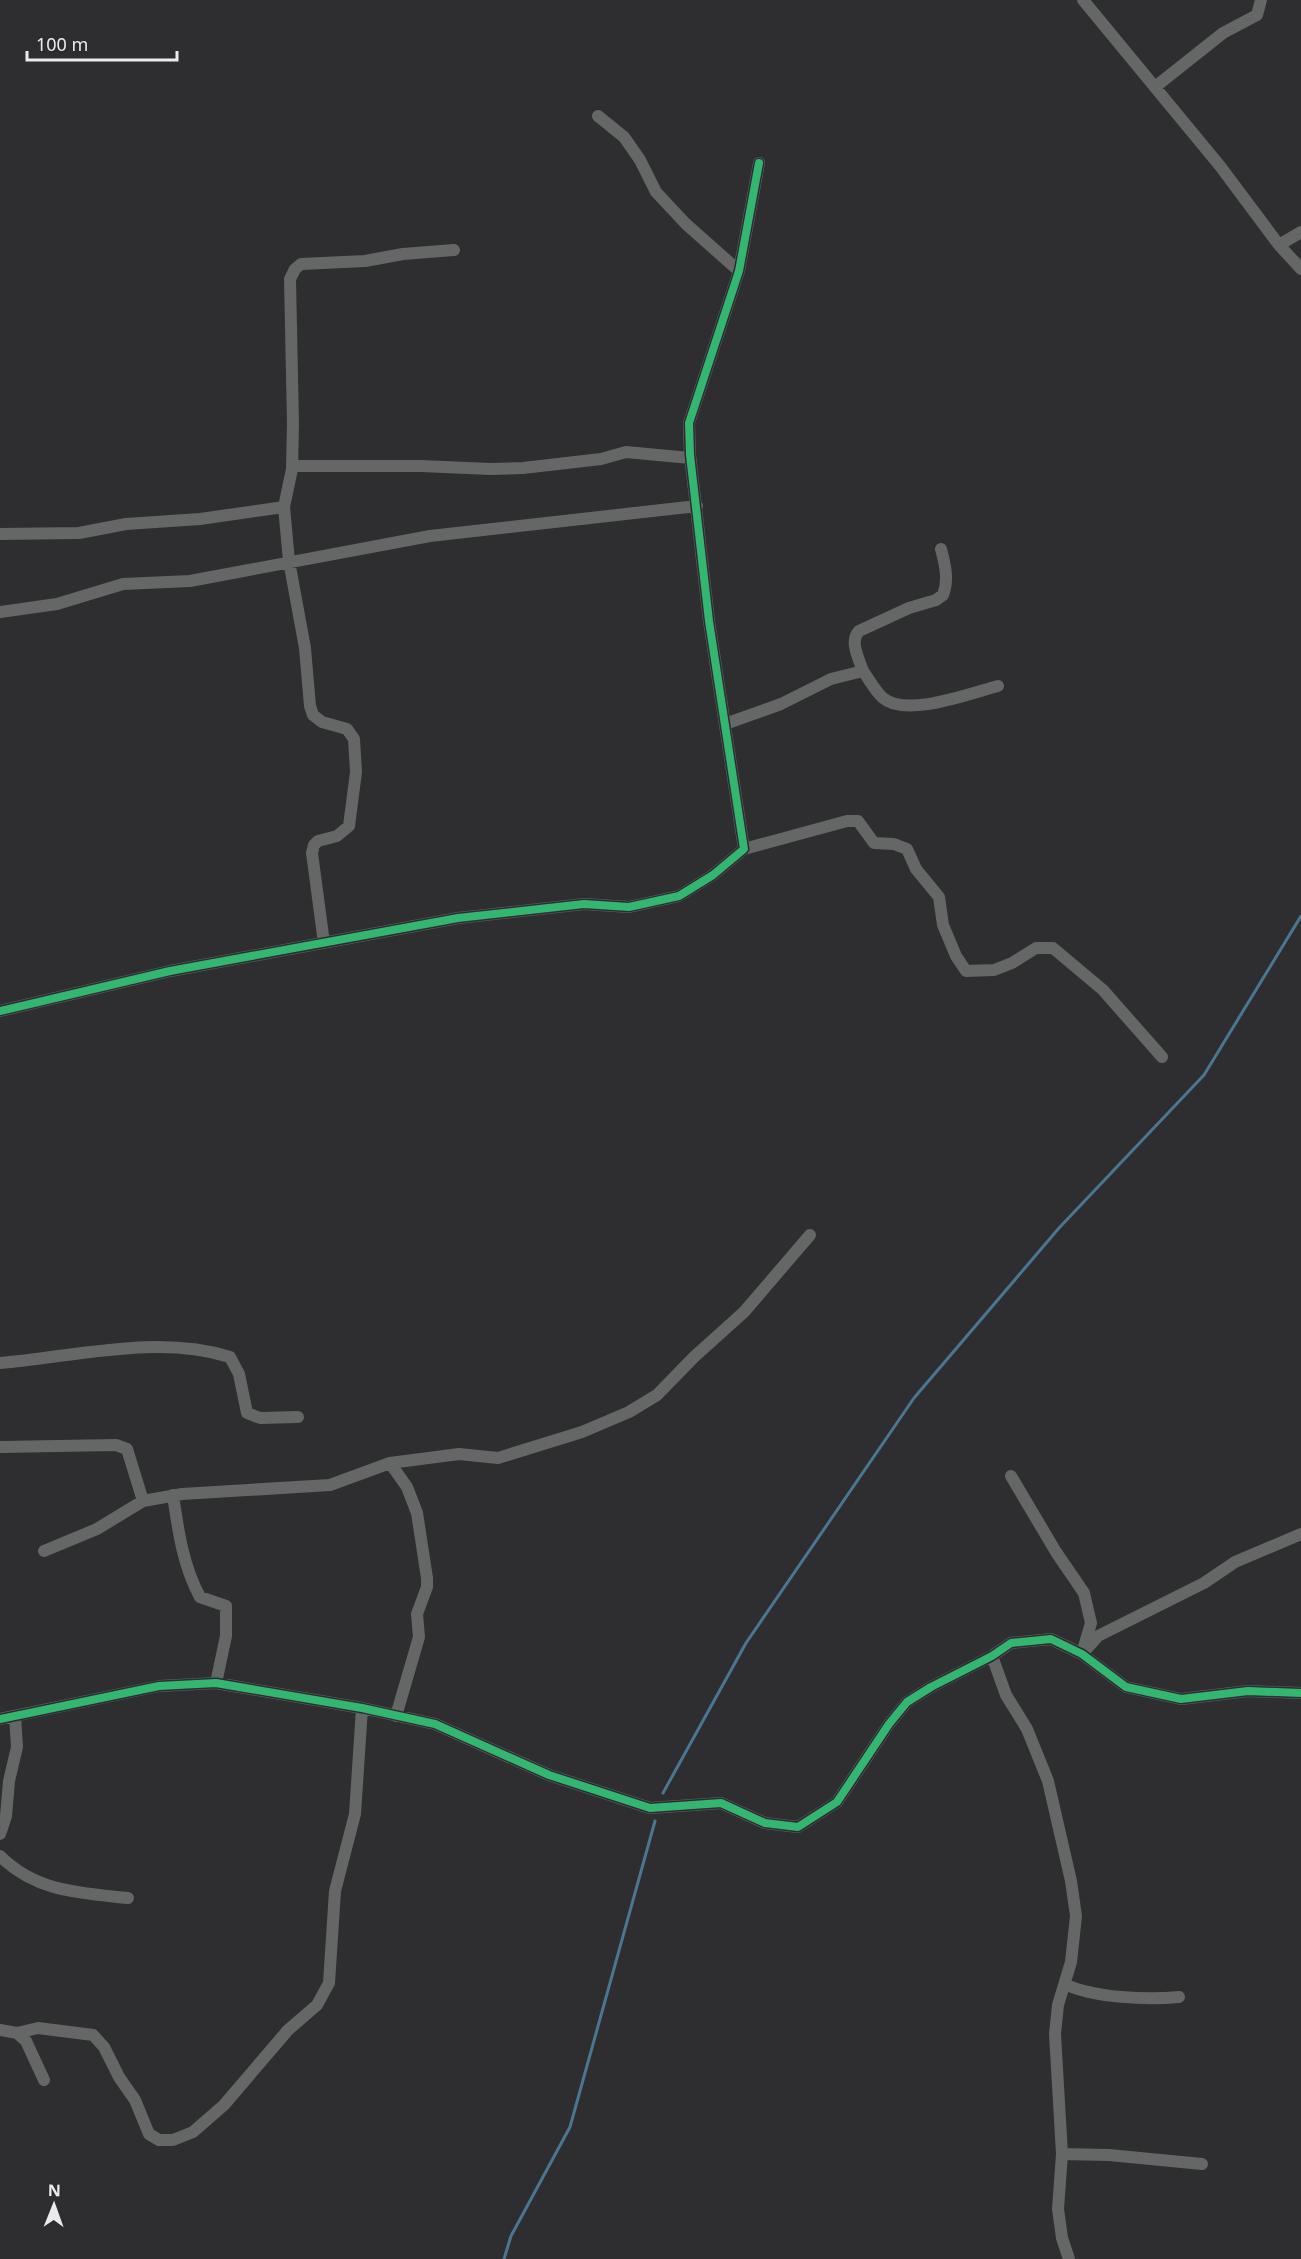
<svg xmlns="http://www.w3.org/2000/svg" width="1301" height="2259" font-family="'Noto Sans',sans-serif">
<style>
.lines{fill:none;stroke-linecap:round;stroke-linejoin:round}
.stream{stroke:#497791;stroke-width:3}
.street{stroke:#656666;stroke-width:12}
.cycleway-casing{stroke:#2d2c30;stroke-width:11}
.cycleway{stroke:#33b770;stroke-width:8}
</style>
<rect width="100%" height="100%" fill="#2e2d2f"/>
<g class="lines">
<path class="stream" d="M663,1793L746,1643L914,1398L1059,1228L1204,1075L1301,916
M504,2259L511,2236L570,2127L655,1821"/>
<path class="street" d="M1083,0L1220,166L1279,245L1301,269
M1155,87L1223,33L1257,15L1261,0
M598,116L624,137L640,160L656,192L686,224L739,271
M1279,245L1301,232
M292,466H421L490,469L523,468L601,459L626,452L690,458
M284,507L289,561L305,648L310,706L313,715L322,722L347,729L354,739L356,772L349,826L337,836L318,841L314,845L312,853L324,943
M0,534L79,533L126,524L200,519L284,507L292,469L293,424L290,279L295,269L301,264L365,261L403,254L454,250
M0,612L57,604L123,584L190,581L430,536L697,506
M863,671C859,659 849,641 859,631L909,608L936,600L943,595C949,580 945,564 941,549
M725,724L781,704L831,679L863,671C869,679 875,691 883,698C906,718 971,693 998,686
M744,849L847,821H858L874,843L894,844L907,849L916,869L939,897L943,925L956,956L966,971L994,970L1012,963L1036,948H1053L1103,990L1162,1057
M0,1011L170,971L458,918L584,904L629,907L679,896L713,875L744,849L709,621L690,455L689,423L739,271L759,163
M0,1363C73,1357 158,1334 230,1357L239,1374L247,1413L260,1418L298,1417
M0,1447L116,1445L127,1449L143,1501
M390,1463L407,1487L417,1513L427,1578V1587L417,1614L419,1637L396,1716
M1011,1476L1056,1552L1084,1593L1091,1623L1083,1650
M173,1495C178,1530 183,1566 200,1597L226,1606V1636L216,1683
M44,1551L97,1529L143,1501L182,1494L330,1485L390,1463L459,1454L498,1458L582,1432L629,1412L657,1395L694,1357L744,1312L810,1235
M1082,1654L1098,1636L1204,1583L1235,1562L1301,1534
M992,1656L1006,1695L1027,1729L1048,1781L1071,1881L1076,1916L1071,1962L1058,2005L1055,2034L1062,2154L1058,2209L1062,2238L1069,2259
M0,1719L159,1686L216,1683L362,1708L435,1724L549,1775L650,1808L721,1803L765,1823L798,1827L837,1802L889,1724L907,1702L931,1687L992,1656L1011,1643L1051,1639L1082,1654L1126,1687L1181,1699L1248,1691L1301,1693
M0,1834L6,1816L9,1781L17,1747L15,1716
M0,1856C36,1892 80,1893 128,1898
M1065,1984C1093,1998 1148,2000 1179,1997
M0,2030L17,2033L38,2028L93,2035L104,2047L119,2077L135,2100L149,2134L159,2140H173L193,2132L224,2105L288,2030L317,2005L329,1983L335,1891L355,1814L362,1708
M17,2033L26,2041L44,2080
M1062,2154L1109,2155L1202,2164"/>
<defs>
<path id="cycleway" d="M0,1011L170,971L458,918L584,904L629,907L679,896L713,875L744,849L709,621L690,455L689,423L739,271L759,163
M0,1719L159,1686L216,1683L362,1708L435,1724L549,1775L650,1808L721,1803L765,1823L798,1827L837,1802L889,1724L907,1702L931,1687L992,1656L1011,1643L1051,1639L1082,1654L1126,1687L1181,1699L1248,1691L1301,1693"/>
</defs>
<use href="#cycleway" class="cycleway-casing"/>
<use href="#cycleway" class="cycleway"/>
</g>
<g transform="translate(54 2205) rotate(1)" stroke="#2d2c30" stroke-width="4.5" paint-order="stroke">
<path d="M0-4.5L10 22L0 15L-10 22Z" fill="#ebebee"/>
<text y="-9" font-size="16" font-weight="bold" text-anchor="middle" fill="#ebebee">N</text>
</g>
<path d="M27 51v9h150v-9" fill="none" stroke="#ebebee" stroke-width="3"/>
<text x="36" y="51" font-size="18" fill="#ebebee" stroke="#2d2c30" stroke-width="4.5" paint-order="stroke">100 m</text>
</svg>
